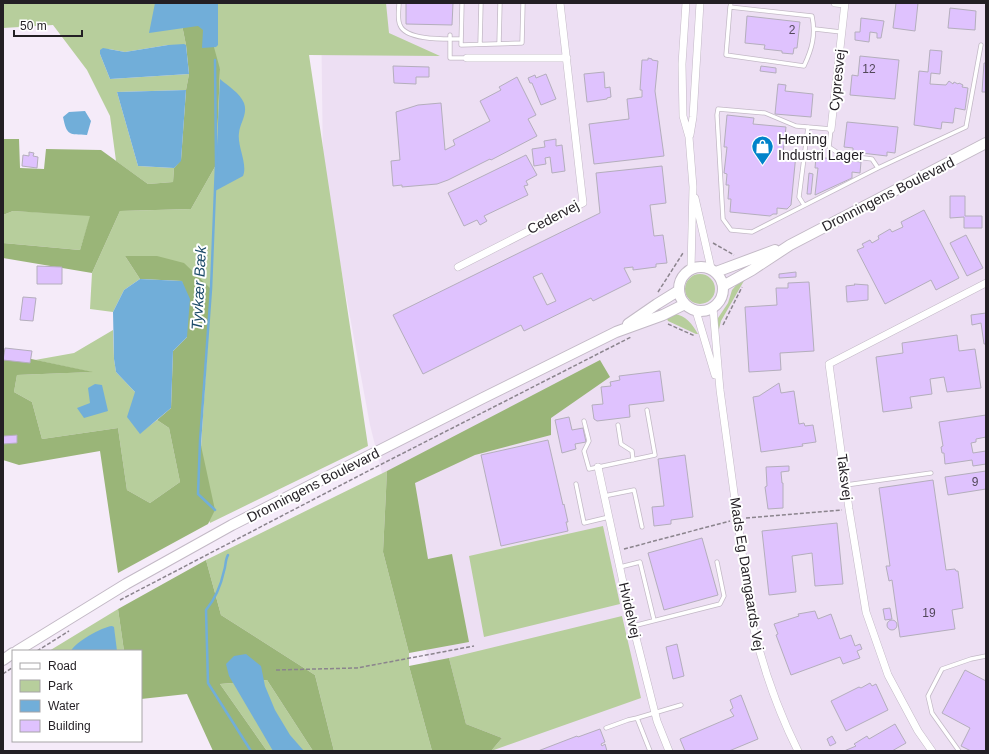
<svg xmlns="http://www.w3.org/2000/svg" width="989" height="754" font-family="Helvetica,sans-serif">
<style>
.built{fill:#eddff3}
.green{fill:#b7ce9c}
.forest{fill:#9ab578}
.water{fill:#71aed9}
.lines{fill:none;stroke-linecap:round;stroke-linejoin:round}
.stream{stroke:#71aed9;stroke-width:2.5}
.building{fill:#dfc2fe;stroke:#b4aebc;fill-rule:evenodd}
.lane-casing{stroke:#c3b9c6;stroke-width:5}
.street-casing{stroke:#c3b9c6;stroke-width:8}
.secondary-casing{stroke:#c3b9c6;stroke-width:12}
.path{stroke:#8b848d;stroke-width:1.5;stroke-dasharray:4 2;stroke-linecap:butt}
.lane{stroke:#fff;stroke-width:3.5}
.street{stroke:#fff;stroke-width:7}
.secondary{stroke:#fff;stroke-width:10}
.labels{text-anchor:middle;stroke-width:4;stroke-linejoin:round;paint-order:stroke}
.number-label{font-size:12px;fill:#52485a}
.street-label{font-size:14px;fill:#231f24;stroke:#fff}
.poi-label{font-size:14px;fill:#231f24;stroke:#fff;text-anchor:start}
.water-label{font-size:15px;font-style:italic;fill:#1c4b69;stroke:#fff}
</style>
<rect width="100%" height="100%" fill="#f5ebf9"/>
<path class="built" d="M321,3H986V751H451L370,425L323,171Z"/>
<path class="green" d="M3,3H386L389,33L440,56L309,55L368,446L210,523L198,494L211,289L125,256L140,279L124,290L113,312L90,309L92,273L120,211L191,209L216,165L220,69L182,25L186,45H168L125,52L109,49L100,50V54L110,79L189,74L186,90L117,92L138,166L174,168L173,182L148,184L116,161L110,116L87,70L53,25L3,28Z
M13,211L91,215L80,250L3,243V215Z
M685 289a15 15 0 1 1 30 0a15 15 0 1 1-30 0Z
M745,279L721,321L719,329L717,330L716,321L728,303L732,290L739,282Z
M674,314C686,315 692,324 698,334H696L668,321L666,317Z
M113,330L114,359L116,372L135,392L140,433L157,420L169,428L180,482L150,503L127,490L118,428L42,439L32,402L14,392L17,375L91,372L35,360L74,353Z
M387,471L383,552L409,653V666L432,751H334L315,675L221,615L206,560Z
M603,526L620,604L484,637L469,556Z
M118,609L124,651H49Z
M622,616L641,698L491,751L502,738L466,724L449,658Z
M267,680L313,751H267L220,684Z"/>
<path class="forest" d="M207,22L220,69L216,165L191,209L120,211L92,273L3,258V243L80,250L90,216L13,211L3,215V139H19L20,168L44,169L46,149L101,150L148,184L173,182L174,168L181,160L186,90L189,74L186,45L182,25Z
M125,256H157L184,263L211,289L200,441L215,510L208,524L118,573L100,451L19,465L3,460V353L93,372L17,375L14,392L32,402L42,439L118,428L127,490L150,503L180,482L169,428L157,420L171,408L173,351L187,337L182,281L140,279Z
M600,360L610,377L551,418V435L475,455L415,483L428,559L452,554L469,642L409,653L383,552L387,471Z
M206,560L221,615L315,675L334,751H313L267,680L220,684L267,751H213L187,694L141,699V651H124L118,609Z
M449,658L466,724L502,738L491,751H432L409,666Z"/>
<path class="water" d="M155,3H218V45L216,47L202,48L203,30L198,26L149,33Z
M184,44L186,45L189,74L110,79L100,54V50L103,48L125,52L168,45Z
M220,79C228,86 240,93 244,103C248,114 240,123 239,133C237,146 248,164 243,176L215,191Z
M186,90L181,161L174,168L138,166L117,92Z
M85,111L91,121L87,135C69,134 67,136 63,117L69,112Z
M140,279L182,281L190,299L187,337L173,351L171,408L140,434L127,417L135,392L116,372L114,359L113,312L124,290Z
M95,384L102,385L108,411L84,418L77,408L90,403L88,388Z
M112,626L114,627L117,651H71C75,642 102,627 112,626Z
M246,654L261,666L265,686L275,710L290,735L304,751H273L229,676L226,664L234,656Z"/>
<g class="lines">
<path class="stream" d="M215,60L216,165L211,289L200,441L198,494L215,510
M228,555C225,560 226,566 224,571C221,585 215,599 206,610L208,683L251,751"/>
</g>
<path class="building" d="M406,3H453L452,25L406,24Z
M896,3H918L915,31L893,28Z
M950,8L976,11L975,30L948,28Z
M747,16L800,22L797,48H794L793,54L782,53V51L764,49L765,45L745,43Z
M861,18L884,21L881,38H877V33L870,32L869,42L855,40V32H860Z
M930,50L942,51L940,74L931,73L930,84L946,85L949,81L953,84L954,82L958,84L959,83L963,85L962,87L968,88L965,110L955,108L953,123L942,122L941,129L914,125L919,71L928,72Z
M860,56L899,60L895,99L850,95L852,75L858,76Z
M648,58L652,59V60L658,61L655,91L664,156L594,164L589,124L629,119L627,99L642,97V90H640L642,60H648Z
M984,63H986V92H982Z
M393,66L429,67V77H416V84L394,83Z
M761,66L776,68V73L760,71Z
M604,72L605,88L610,87L611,97L607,98V99L587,102L584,74Z
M546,74L556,99L541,105L532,83H530L528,78L535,75L536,78Z
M517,77L536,115L528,119L537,136L491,160L490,159L448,180L437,184L402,187V185L393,186L391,161L400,160L396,112L418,105L441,103L445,150L455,145L453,140L490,121L480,101L501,90L499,87Z
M778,84L786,85L785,91L813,94L811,117L775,114Z
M727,115L754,118L753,124L786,127L783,153L796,154L791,205L787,209L777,208V214H773L770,216L730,212L731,199H728L729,185H726L727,174L724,173L727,147H724Z
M847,122L898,127L895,153L887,152V156L853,152V148L844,147Z
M556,139V146L562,145L565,171L552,173L550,157L545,158L546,164L534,166L532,149L545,147L544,141Z
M29,152L34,153L33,156L38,157L37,168L22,166L23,155L29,156Z
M526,155L537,175L526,181L528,185L524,186L528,195L484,216L487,221L480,225L477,220L464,226L448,193Z
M816,157L861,162L860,173L852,172V178L815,195L818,168H815Z
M662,166L666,203L650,205L654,236L663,235L667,263L656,264V267L633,270V267L624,268L631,282L593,301L591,298L524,331L521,325L423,374L393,315L600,213L596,173ZM542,273L556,301L547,305L533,277Z
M809,173L813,174L811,194H807Z
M950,196H965V216H982V228H964V217L950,218Z
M924,210L959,278L936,290L931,280L885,304L857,250L864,247L862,244L870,240L872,243L879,239L878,236L890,229L892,232L903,227L901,222Z
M966,235L983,268L967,276L950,243Z
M37,266L62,267V284H37Z
M796,272V277L779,278V274Z
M809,282L814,351L780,353L781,370L749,372L745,307L777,305L776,288H788V283Z
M854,284L868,285V300L847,302L846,286L855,285Z
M23,297L36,298L33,321L20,320Z
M986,313V344H984L981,323L972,325L971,315Z
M957,335L959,351L975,349L981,388L947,392L944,377L930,379L932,394L910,397L912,408L883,412L876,357L903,353L902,343Z
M5,348L32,351L30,363L3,360Z
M660,371L664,401L629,405L630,417L597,421L594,419L592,405L603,404L601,387L611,386L610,382L620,380L619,376Z
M779,383L781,393L794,391L799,424L804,423L805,426L813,425L816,442L802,444L803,446L761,452L753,397L759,396Z
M986,415V437L976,439V442L971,443L973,453L986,451V464L973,466L972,460L945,464L944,453H942L941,447L943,446L939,422Z
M569,417L572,430L583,428L586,442L575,444L576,449L562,453L555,420Z
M17,435V443L3,444V436Z
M548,440L563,505L564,504L568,522H566L568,531L501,546L481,455Z
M685,455L693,517L671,520V524L654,526L652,507L664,506L658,459Z
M789,466V471L781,472L782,483H783V508L768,509L765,487L767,486L766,467Z
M986,471V489L948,495L945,477Z
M933,480L946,570L955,569L956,571H958L963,608L952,610L955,629L900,637L892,580L889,581L886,566H890L879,488Z
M837,523L843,584L815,586L812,553L792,556L796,592L769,595L762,531Z
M702,538L718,595L664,610L648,553Z
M890,608L892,619L885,620L883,609Z
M815,611L818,619L831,614L840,639L851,635L855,646L860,644L862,649L857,651L860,658L843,664L840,657L791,675L776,635L778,634L774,624L799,616L798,614Z
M887 625a5 5 0 1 1 10 0a5 5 0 1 1-10 0Z
M677,644L684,676L673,679L666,647Z
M965,670L986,681V751H971L961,746L970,728L942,713Z
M870,683L872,686L876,684L888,710L846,731L831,701L859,687L861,688Z
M741,695L758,739L729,751H685L680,739L734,716L730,710L733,708L730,700Z
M895,724L906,743L892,751H844L856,746L854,744L867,736L869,739Z
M600,729L605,742L601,744L602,746L605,744L607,751H538L577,736L578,737Z
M832,736L836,743L830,746L827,739Z"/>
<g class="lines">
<defs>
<path id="lane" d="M399,3C399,9 397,19 400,25C406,41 447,39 461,39
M462,3L461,45L522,43L523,3
M730,7L812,16C816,35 812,49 804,66L726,55L730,7L731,3
M815,29L841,32
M450,35V58H467
M480,44L481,3
M499,44L500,3
M878,168L872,159L841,155L829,147L831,129L796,126L765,113L718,109L717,115L723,219L731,230L752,232L878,168L966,127L981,45
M804,205L799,197L808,127
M584,421L589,441L584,451L589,469L655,455L647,410
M618,425L621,444L632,451L633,460
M576,484L584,523L609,517
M846,485L931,473
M604,496L634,490L642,527
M620,567L640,562L654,620
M633,626L720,604L724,596L717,562
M606,728L628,720L637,718
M650,751L637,718L681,705
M959,751L932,713L928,696L942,669L971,659L986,656"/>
<path id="street" d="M686,3L682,64L683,116L689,137L693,187L691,268
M835,3L845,4
M467,58H567
M831,129L845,3
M690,135L693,117L700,3
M695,198L711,268
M458,267L583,203L560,3
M713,308L720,390L751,618C762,665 777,709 798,751
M696,311L715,375
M598,467L629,610L657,721L669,751
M932,751L918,731L888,675L866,612L849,509L829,364L986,283"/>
<path id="secondary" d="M679 289a22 22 0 1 1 44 0a22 22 0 1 1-44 0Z
M716,272L775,250
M723,286L752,270L790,245L986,143
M628,324L657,304L678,291
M17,651L126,584L232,525L483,398L616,332L663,315L685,304
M3,660L13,653"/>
</defs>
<use href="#lane" class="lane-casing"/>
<use href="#street" class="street-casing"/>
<use href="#secondary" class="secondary-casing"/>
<path class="path" d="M713,243L734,255
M658,292L683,253
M668,324L695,336
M723,325L742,287
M746,518L842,510
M624,549L730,521
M120,600L372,469L631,337
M37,651L69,631
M276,670L357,668L474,646
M3,674L13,667"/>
<use href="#lane" class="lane"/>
<use href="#street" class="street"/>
<use href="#secondary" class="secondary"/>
</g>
<defs>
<symbol id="shop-pin" viewBox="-11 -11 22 30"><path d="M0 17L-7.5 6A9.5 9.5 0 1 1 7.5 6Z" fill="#0083ca" stroke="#fff"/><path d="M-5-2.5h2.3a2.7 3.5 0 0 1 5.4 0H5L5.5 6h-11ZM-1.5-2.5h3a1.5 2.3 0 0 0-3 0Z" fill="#fff"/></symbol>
</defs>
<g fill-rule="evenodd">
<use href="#shop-pin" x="750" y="134" width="25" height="34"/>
</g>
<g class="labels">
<g class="number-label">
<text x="792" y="34">2</text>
<text x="869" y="73">12</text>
<text x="975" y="486">9</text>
<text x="929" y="617">19</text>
</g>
<g class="street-label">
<text transform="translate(837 80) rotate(-84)" y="5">Cypresvej</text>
<text transform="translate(888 194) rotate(-27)" y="5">Dronningens Boulevard</text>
<text transform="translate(553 217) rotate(-28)" y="5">Cedervej</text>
<text transform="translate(845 477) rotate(83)" y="5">Taksvej</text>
<text transform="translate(313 485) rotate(-27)" y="5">Dronningens Boulevard</text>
<text transform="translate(747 574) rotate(81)" y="5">Mads Eg Damgaards Vej</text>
<text transform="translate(630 610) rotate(77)" y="5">Hvidelvej</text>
</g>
<g class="poi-label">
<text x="778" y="144">Herning<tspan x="778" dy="16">Industri Lager</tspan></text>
</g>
<g class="water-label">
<text transform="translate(199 288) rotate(-87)" y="5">Tyvkær Bæk</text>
</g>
</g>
<rect width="989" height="754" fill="none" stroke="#231f24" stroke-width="8"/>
<rect x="12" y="650" width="130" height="92" fill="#ffffff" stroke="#a7a5a7"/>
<rect x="20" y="663" width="20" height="6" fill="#ffffff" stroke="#a7a5a7"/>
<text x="48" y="670" font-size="12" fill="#231f24">Road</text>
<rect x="20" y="680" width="20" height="12" fill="#b7ce9c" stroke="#a7a5a7"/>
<text x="48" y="690" font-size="12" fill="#231f24">Park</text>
<rect x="20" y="700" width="20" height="12" fill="#71aed9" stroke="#a7a5a7"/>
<text x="48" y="710" font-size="12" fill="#231f24">Water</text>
<rect x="20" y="720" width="20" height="12" fill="#dfc2fe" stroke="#a7a5a7"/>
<text x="48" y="730" font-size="12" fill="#231f24">Building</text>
<path d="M14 30v6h68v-6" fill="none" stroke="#231f24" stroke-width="2"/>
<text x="20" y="30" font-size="12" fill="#231f24" stroke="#ffffff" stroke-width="3" paint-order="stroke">50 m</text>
</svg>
